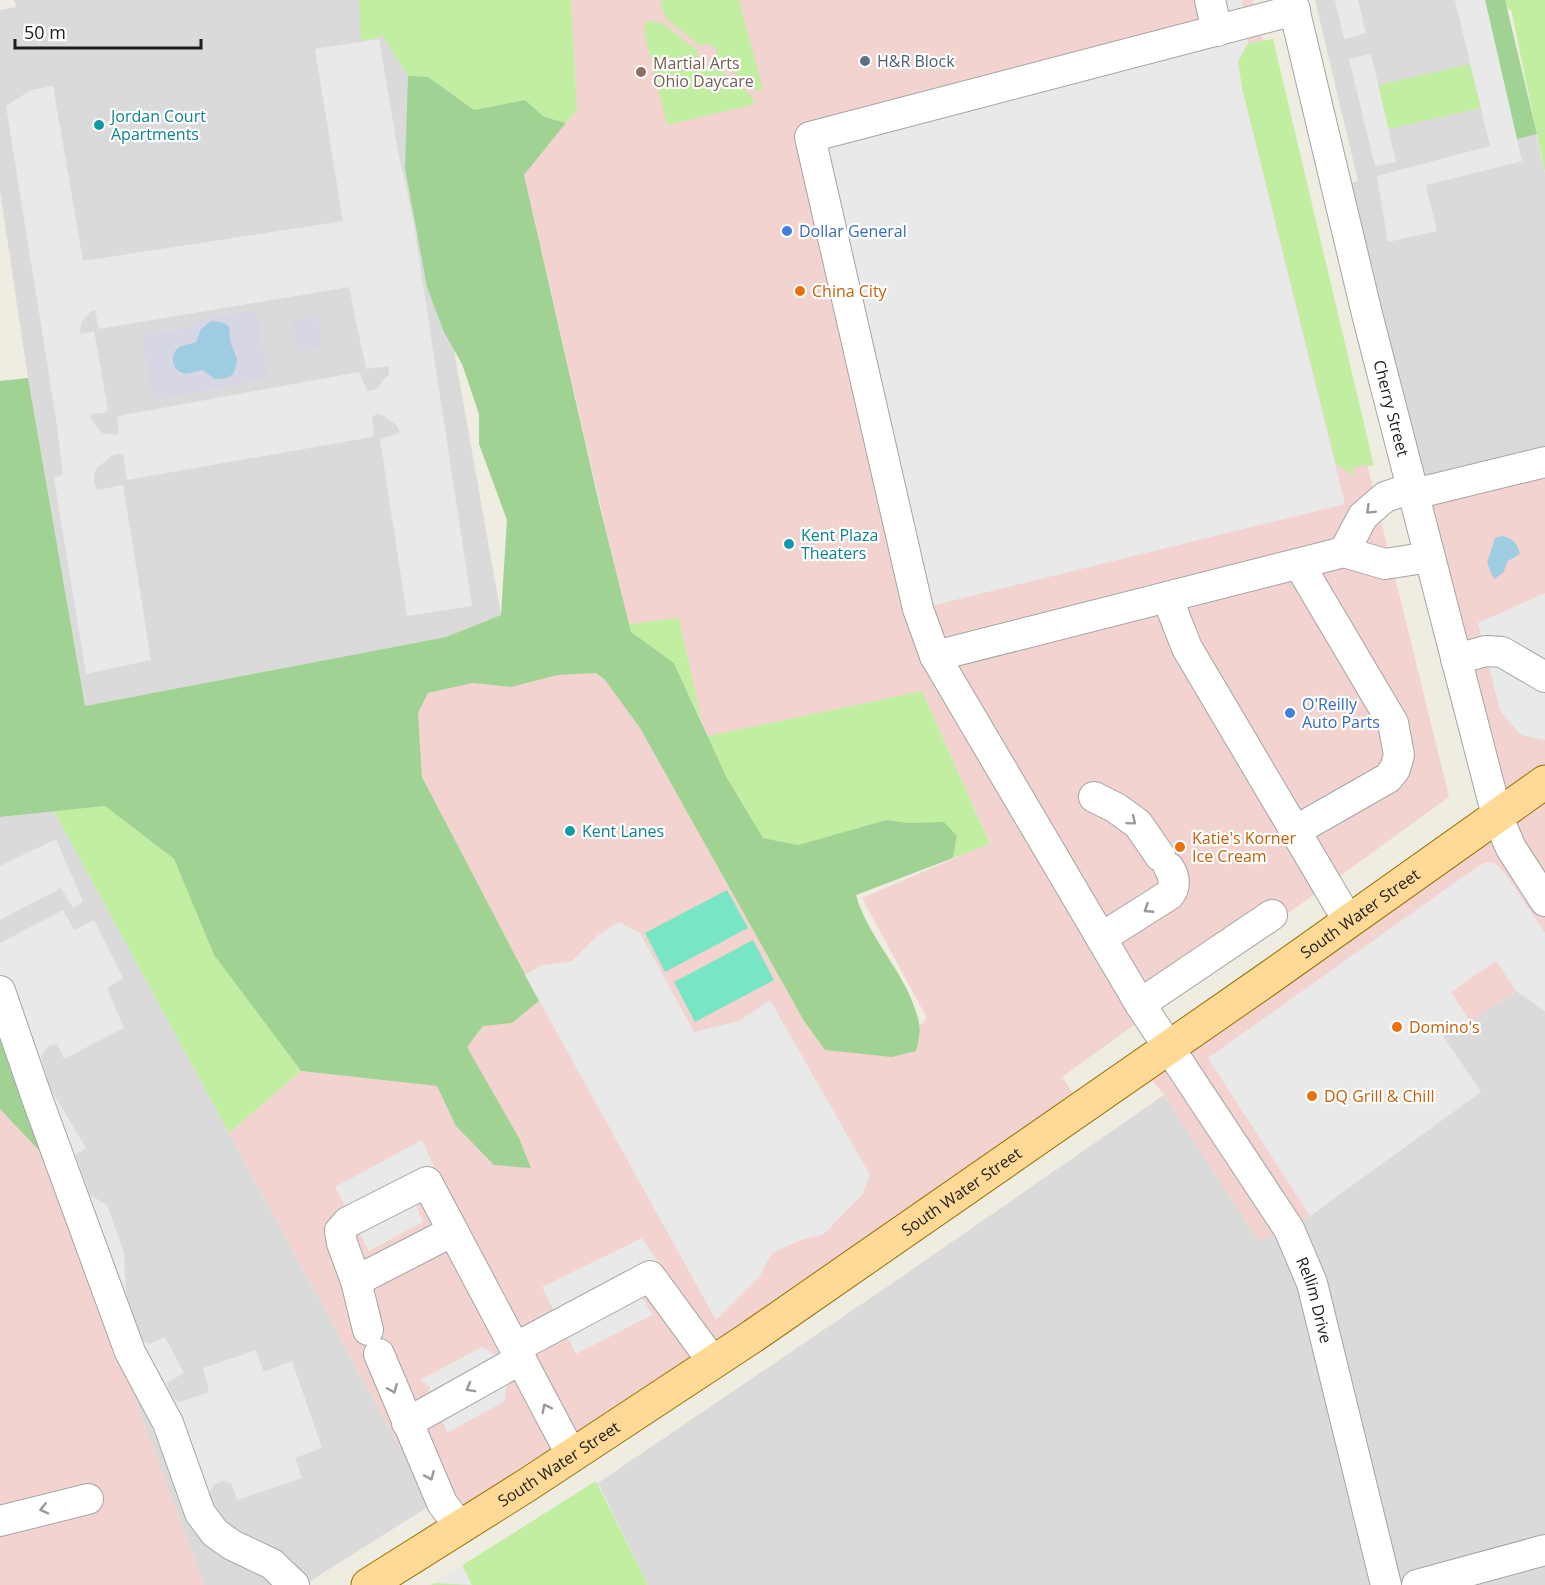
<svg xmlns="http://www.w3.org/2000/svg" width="1545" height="1585" font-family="'Open Sans',sans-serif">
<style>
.residential{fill:#dbdada}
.commercial{fill:#f2d3cf}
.grass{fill:#c2eea2}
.forest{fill:#a0d293}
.pitch{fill:#78e5c4}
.parking{fill:#e9e9e9;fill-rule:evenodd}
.plaza{fill:#d7d6e5;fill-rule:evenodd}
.water{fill:#9ecce1}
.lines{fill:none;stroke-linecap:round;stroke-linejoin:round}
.minor-casing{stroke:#a4a4a4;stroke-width:32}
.major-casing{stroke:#967000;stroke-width:35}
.minor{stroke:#fff;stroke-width:30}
.major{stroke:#ffda97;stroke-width:33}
.oneway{stroke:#999}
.service-dot{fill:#5c6f8a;stroke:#fff;stroke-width:2}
.education-dot{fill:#8d6e63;stroke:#fff;stroke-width:2}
.culture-dot{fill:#0f9aa8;stroke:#fff;stroke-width:2}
.shop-dot{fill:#3f7fe0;stroke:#fff;stroke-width:2}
.food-dot{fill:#e8710a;stroke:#fff;stroke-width:2}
.labels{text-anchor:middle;stroke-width:4.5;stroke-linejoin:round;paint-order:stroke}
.service-label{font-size:16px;fill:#4e5e75;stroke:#fff;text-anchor:start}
.education-label{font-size:16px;fill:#785e54;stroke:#fff;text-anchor:start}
.culture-label{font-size:16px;fill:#0d838f;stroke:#fff;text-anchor:start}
.shop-label{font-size:16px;fill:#366cbe;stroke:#fff;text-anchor:start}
.food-label{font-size:16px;fill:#c56008;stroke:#fff;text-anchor:start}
.street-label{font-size:16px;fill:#1d1d1d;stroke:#fff}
</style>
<rect width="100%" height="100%" fill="#efece2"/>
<path class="residential" d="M14,0H571L566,123L407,85L501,615L446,637L85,706L28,378L0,191V10L16,7Z
M1315,0H1505L1545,173V447L1410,481L1337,187L1358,181Z
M54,811L431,1505L304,1585H204L0,1034V817Z
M1516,991L1545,1011V1585H648L598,1483L897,1280L1164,1095L1259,1241L1310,1216L1481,1091L1443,1036L1470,1022Z"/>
<path class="commercial" d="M571,0H1253L1449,797L1062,1077L1082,1107L449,1535L431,1505L229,1133L301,1071L438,1086L456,1126L519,1138L467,1047L483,1026L512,1023L539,1001L422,777L418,713L428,693L473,683L511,687L558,675L596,673L605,680L640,728L804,1021L825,1050L916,1051L920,1025L927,1018L862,898L990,843L922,691L708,736L702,722L679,618L628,624L524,175L577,110Z
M1545,447V1011L1516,991L1470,1022L1443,1035L1481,1092L1310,1216L1259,1242L1164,1095L1141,1066L1497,816L1410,481Z
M0,1109L47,1159L204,1585H0Z"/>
<path class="grass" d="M359,0H571L577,110L566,123L544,117L525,100L474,110L428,77L408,76L383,36L361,41Z
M663,0H739L763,89L761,91L754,89L717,60V50C712,44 707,42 701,46L666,19L660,3Z
M1505,0H1545V173L1511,9L1508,10Z
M646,21L661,22L697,50V58L701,65L708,66L713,64L748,92L754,102L752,105L667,125L645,36L644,27Z
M1273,39L1374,466L1363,465L1353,468V475L1336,464L1242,88L1238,61L1248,43Z
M1470,64L1481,108L1388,129L1378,85Z
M679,618L702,722L674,663L631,633L628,624Z
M922,691L990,844L953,858L957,836L910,823L886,820L798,845L763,838L727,778L708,736Z
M105,806L174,859L214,955L301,1071L229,1133L54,811Z
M596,1481L648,1585H431Z"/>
<path class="forest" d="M1485,0H1505L1537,134L1517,139Z
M408,76L428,77L474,110L525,100L544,117L566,123L524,175L599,503L631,632L674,663L727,778L763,838L798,845L886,820L910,823L944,822L957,836L953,858L856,895C869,941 909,975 919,1023C921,1031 918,1043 916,1051L892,1057L825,1050L804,1021L640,728L605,680L596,673L558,675L511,687L473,683L428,693L418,713L422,777L539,1001L512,1023L483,1026L467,1047L519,1138L531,1168L494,1165L456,1126L437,1086L301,1071L214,955L174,859L105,806L0,817V381L28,378L85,706L446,637L501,615L507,520L479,444V414L462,364L444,332L427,287L405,168Z
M0,1034L47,1159L0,1109Z"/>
<path class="pitch" d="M727,890L748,928L665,972L645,933Z
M753,940L774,980L695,1022L674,982Z"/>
<path class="parking" d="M1210,0H1242L1248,43L1238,61L1242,88L1345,504L918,609L810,137L1216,31Z
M1335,0H1358L1366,33L1344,39Z
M1455,0H1485L1522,161L1426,185L1437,231L1388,242L1377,176L1490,146Z
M379,39L398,151L413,219L472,606L407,616L380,439L400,433L397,426L385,416L376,414L372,418L374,434L372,437L127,480L123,455L119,454L113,455L97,468L94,474V482L97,490L123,485L151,660L86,674L54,478L63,474L56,419L6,106L31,90L53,86L83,261L343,221L315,49ZM349,287L366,369L389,366V374L375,390L367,391L359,372L124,415L117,417L119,431L117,435L102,433L90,418L91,414L103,413L108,410L94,331L80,334L81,323L91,311L95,310L99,329Z
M1371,54L1396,162L1375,166L1349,59Z
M1545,593V740L1521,735L1500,711L1478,623Z
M56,839L83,902L73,908L61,888L0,920V866Z
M1489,862L1495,863L1505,873L1545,933V1011L1516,991L1496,961L1451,992L1470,1022L1443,1036L1481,1092L1310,1216L1208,1058L1481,864Z
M63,910L74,930L94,920L123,978L109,987L108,991L124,1028L64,1059L57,1044L48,1046L41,1056L50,1088L86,1148L76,1154V1156L90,1195L107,1205L124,1253L126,1293L140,1339L150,1344L165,1337L184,1373L166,1383L174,1399L180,1402L209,1392L203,1368L256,1350L263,1370L267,1371L292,1361L322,1448L295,1458L302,1478L237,1500L231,1483L222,1481L214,1485L208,1495L222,1519L233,1532L297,1568L309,1582L304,1585L237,1564L221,1556L200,1535L180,1497L147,1416L0,1018V943Z
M619,922L640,933L694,1032L739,1021L770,1000L870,1175L863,1194L824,1234L801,1240L772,1253L759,1277L716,1320L525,975L540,966L572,961L597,936Z
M422,1140L444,1188L415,1202L423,1222L369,1251L335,1187Z
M642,1238L663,1270L642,1296L652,1315L576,1354L542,1287Z
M482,1347L499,1357L507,1380L505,1401L447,1433L442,1419L428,1423L421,1397L429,1394L430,1387L420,1380Z
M462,1565L472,1585L434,1583Z"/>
<path class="plaza" d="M256,310L269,378L153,400L142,336L190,328L199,320ZM199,334H231V344L235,354L221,380L215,379L202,370L189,374L182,373L176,369V350L181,346L196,342Z
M318,316L323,347L298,352L292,321Z"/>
<path class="water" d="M211,321L224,323L229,327L231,344L237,359L236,367L233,374L227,378L215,379L202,370C196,371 189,375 183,373C172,370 170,356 177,349C182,344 190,345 196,342L201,329Z
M1502,536C1513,538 1517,543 1520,554L1508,561L1503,573L1494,579L1487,563L1495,538Z"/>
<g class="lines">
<defs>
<g id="minor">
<path d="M1210,0L1217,31"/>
<path id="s1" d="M1292,0L1367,314L1497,816L1511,848L1545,901"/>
<path id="s2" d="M1295,10L810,137L918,609L935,656L1140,1004L1289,1229L1312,1283L1386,1585"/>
<path d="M1414,494L1545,462"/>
<path d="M1344,552L1363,516L1385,497L1412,488"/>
<path d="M1167,597L1187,648L1349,922"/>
<path d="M935,656L1344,552L1385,564L1430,557"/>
<path d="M1456,659L1486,651L1502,652L1545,677"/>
<path d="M1094,797L1116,808L1138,824L1160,856"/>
<path d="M1295,831L1388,778L1395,769L1399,755L1393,723L1299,564"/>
<path d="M1101,938L1169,895C1176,887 1175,877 1169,868"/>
<path d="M0,991L38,1101L130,1352L168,1423L200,1513L215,1533L232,1545L272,1564L294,1585"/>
<path d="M1140,1004L1272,915"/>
<path d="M356,1281L453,1231"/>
<path d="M368,1330L356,1281L342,1243L340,1231L348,1222L427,1182L572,1456"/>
<path d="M515,1348L650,1276L713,1362"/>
<path d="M379,1354L442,1503L460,1527"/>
<path d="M407,1423L521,1359"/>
<path d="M0,1521L88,1499"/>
<path d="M1417,1585L1545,1550"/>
</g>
<g id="major">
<path id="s3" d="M368,1585L527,1485L753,1336L1266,980L1545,782"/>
</g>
</defs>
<use href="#minor" class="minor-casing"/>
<use href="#major" class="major-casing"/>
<use href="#minor" class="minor"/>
<use href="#major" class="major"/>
</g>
<defs><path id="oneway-chevron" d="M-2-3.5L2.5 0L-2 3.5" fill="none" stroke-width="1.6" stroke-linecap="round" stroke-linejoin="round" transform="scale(1.5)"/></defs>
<g class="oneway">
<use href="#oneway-chevron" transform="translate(1370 510) rotate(136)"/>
<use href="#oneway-chevron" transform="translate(1132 821) rotate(40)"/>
<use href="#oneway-chevron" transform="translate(1148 909) rotate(147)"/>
<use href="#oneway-chevron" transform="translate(470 1388) rotate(151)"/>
<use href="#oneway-chevron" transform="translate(393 1389) rotate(68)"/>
<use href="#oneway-chevron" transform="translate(546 1408) rotate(-117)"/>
<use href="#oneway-chevron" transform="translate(430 1476) rotate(66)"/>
<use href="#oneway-chevron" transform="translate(44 1509) rotate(167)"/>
</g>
<circle class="service-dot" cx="865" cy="61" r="6"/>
<circle class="education-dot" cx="641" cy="72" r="6"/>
<g class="culture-dot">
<circle cx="99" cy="125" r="6"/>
<circle cx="789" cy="544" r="6"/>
<circle cx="570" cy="831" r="6"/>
</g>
<g class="shop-dot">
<circle cx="787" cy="231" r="6"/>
<circle cx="1290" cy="713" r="6"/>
</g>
<g class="food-dot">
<circle cx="800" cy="291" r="6"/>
<circle cx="1180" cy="847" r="6"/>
<circle cx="1397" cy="1027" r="6"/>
<circle cx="1312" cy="1096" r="6"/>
</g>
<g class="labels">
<g class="service-label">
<text x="877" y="67">H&amp;R Block</text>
</g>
<g class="education-label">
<text x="653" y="69">Martial Arts<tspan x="653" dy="18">Ohio Daycare</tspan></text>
</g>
<g class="culture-label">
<text x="111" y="122">Jordan Court<tspan x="111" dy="18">Apartments</tspan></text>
<text x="801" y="541">Kent Plaza<tspan x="801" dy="18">Theaters</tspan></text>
<text x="582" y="837">Kent Lanes</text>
</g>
<g class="shop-label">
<text x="799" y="237">Dollar General</text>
<text x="1302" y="710">O'Reilly<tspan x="1302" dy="18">Auto Parts</tspan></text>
</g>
<g class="food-label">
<text x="812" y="297">China City</text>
<text x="1192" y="844">Katie's Korner<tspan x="1192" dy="18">Ice Cream</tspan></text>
<text x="1409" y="1033">Domino's</text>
<text x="1324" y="1102">DQ Grill &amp; Chill</text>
</g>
<g class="street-label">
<text dy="6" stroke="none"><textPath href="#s1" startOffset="420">Cherry Street</textPath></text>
<text dy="6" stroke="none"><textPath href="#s3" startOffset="1198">South Water Street</textPath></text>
<text dy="6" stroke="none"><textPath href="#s3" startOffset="712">South Water Street</textPath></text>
<text dy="6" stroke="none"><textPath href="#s2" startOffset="1785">Rellim Drive</textPath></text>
<text dy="6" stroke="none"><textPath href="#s3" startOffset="226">South Water Street</textPath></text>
</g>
</g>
<path d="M15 39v9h186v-9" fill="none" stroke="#1d1d1d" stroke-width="3"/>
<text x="24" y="39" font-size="18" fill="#1d1d1d" stroke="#ffffff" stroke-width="4.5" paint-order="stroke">50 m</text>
</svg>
